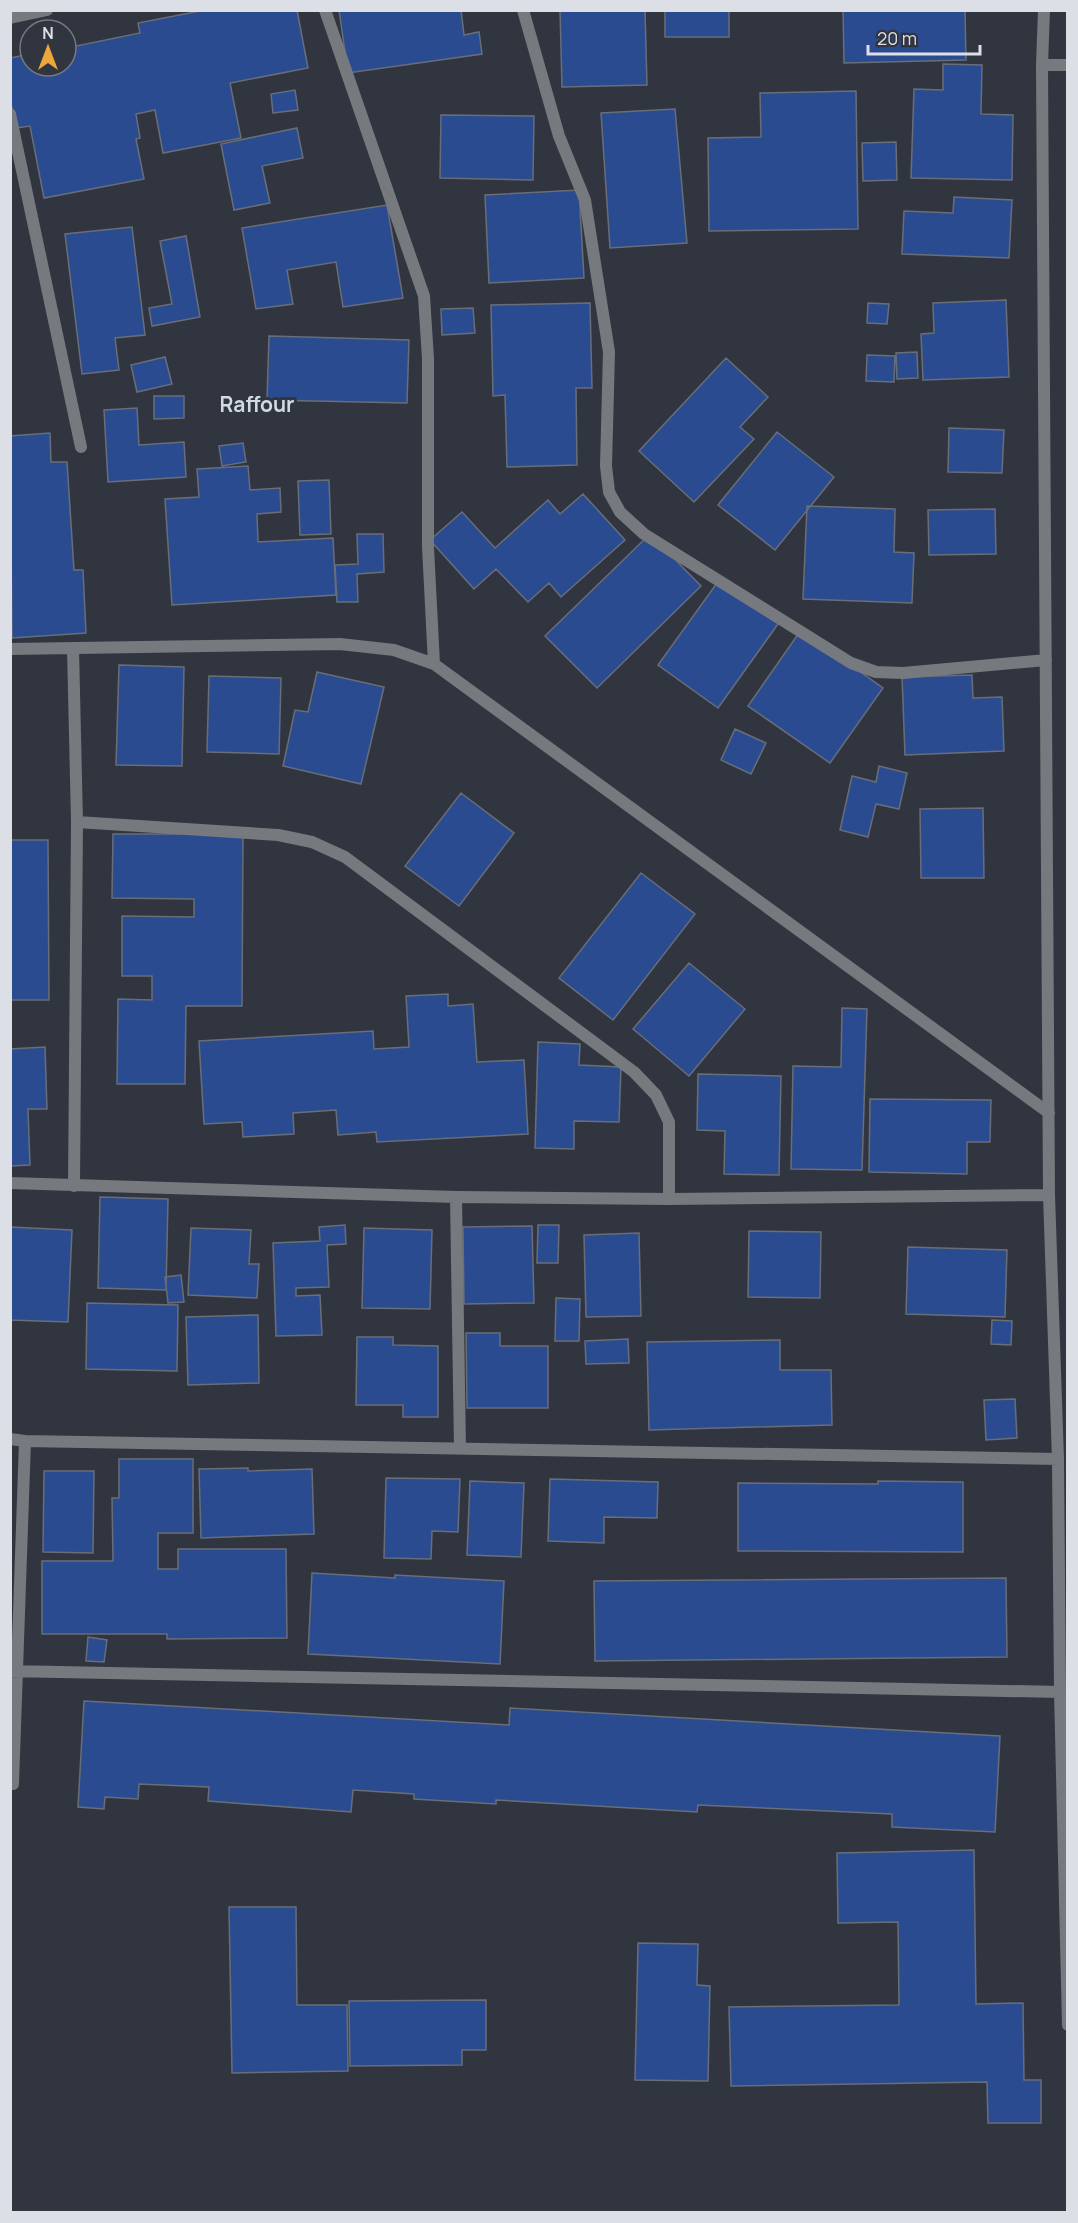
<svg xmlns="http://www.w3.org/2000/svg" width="1078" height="2223" font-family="Manrope,sans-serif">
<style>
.building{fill:#2b4b90;stroke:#686e78;stroke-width:1.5}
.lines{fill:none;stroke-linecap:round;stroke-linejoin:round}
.street{stroke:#76797d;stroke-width:12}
.labels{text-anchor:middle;stroke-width:6;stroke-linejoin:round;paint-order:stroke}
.quarter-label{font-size:21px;font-weight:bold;fill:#d2d8e4;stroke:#31353f}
</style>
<rect width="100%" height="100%" fill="#31353f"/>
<path class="building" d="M205,10H297L308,68L230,83L241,138L163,153L155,110L136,114L140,138L136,139L144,179L44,198L30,126L16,128L10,98V58L30,54V66H66V48L140,33L138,23Z
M339,10H461L464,35L479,32L482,54L348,73Z
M560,10H645L647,85L562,87Z
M665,10H729V37H665Z
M843,10H965L966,60L844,63Z
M943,64L982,65L981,114L1013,115L1012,180L911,178L914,89L943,90Z
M295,90L298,110L273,113L271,94Z
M856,91L858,229L709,231L708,138L761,137L760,93Z
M675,109L687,243L610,248L601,113Z
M441,115L534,116L533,180L440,178Z
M297,128L303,158L262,166L270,203L234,210L221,144Z
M896,142L897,180L863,181L862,143Z
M579,190L584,278L489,283L485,195Z
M954,197L1012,200L1009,258L902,254L904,211L953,213Z
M387,205L403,298L343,307L336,262L287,270L293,304L256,309L242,228Z
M132,227L145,335L115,338L119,370L82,374L65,234Z
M186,236L200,317L152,326L149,308L172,304L160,241Z
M1006,300L1009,377L923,380L921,334L934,333L933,303Z
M590,303L592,388H576L577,465L507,467L505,395L493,396L491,305Z
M868,303L889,304L887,324L867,323Z
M473,308L475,333L442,335L441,309Z
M269,336L409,340L407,403L267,400Z
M917,352L918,378L897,379L896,353Z
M867,355L895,356L894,382L866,381Z
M165,357L172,384L137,392L131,365Z
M726,358L768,397L740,427L754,439L694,502L639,451Z
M154,396H184V418L154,419Z
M137,408L139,445L184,442L186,477L108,482L104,410Z
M949,428L1004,430L1002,473L948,472Z
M777,432L834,477L775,550L718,505Z
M50,433L51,462H67L74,570H83L86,633L12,638L10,436Z
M243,443L246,462L222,466L219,446Z
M248,466L250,490L280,488L281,512L257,514L258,542L333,538L336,595L172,605L165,499L199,497L197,469Z
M329,480L331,534L300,535L298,481Z
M583,494L625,540L561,597L549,583L528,602L496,569L474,589L430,540L462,512L495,548L548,500L560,514Z
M807,506L895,509L894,552L914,553L912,603L803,599Z
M995,509L996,554L929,555L928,510Z
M357,534H383L384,572L357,574L358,602H337L335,565L358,564Z
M650,534L701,586L597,688L545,636Z
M717,583L783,617L718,708L658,665Z
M801,630L883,688L830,763L748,706Z
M119,665L184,667L182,766L116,765Z
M317,672L384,687L361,784L283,766L295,710L308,712Z
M972,675L973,698L1002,697L1004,751L905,755L902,677Z
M209,676L281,678L279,754L207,752Z
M735,729L766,743L751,774L721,760Z
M879,766L907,773L899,809L876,804L868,837L840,830L852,776L876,782Z
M461,793L514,833L459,906L405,866Z
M983,808L984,878H921L920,809Z
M113,834H243L242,1006H186L185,1084H117L118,999L152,1000V976H122V916L194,917V899L112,898Z
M10,840H48L49,1000H10Z
M641,873L695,914L613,1020L559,978Z
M689,963L745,1009L689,1076L633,1029Z
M448,994V1006L473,1004L477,1062L524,1060L528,1134L377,1142L376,1132L338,1135L336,1110L293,1113L294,1134L243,1137L242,1122L204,1124L199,1041L373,1031L374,1049L409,1047L406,996Z
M842,1008L867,1009L862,1170L791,1169L793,1066L841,1067Z
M538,1042L580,1044L579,1065L621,1067L619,1122L574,1121V1149L535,1148Z
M45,1047L47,1109H28L30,1165L10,1166V1049Z
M698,1074L781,1076L779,1175L724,1174L725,1131L697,1130Z
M870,1099L991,1100L990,1142H967V1174L869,1172Z
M100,1197L168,1199L166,1290L98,1288Z
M345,1225L346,1244L327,1245L329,1287L296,1288V1296L320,1295L322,1335L276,1336L273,1243L320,1241L319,1227Z
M538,1225H559L558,1263H537Z
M532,1226L534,1303L464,1304L463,1227Z
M10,1227L72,1230L68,1322L10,1320Z
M191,1228L251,1230L249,1264H259L257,1298L188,1295Z
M364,1228L432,1230L430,1309L362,1308Z
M749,1231L821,1232L820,1298L748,1297Z
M639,1233L641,1316L586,1317L584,1235Z
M908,1247L1007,1250L1005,1317L906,1314Z
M181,1275L184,1302L168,1303L165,1277Z
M556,1298L580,1299L579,1341H555Z
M87,1303L178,1305L177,1371L86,1369Z
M258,1315L259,1383L188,1385L186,1317Z
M992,1320L1012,1321L1011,1345L991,1344Z
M466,1333H500V1346H548V1408H467Z
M357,1337H393V1345L438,1346V1417H403V1405H356Z
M628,1339L629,1363L586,1364L585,1341Z
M780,1340V1370H831L832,1425L649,1430L647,1342Z
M1015,1399L1017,1438L986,1440L984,1400Z
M119,1459H193V1533H158V1569H178V1549H286L287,1638L167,1639V1634H42V1561H113L112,1498H119Z
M248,1468V1471L312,1469L314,1534L201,1538L199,1469Z
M44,1471H94L93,1553L43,1552Z
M386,1478L460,1479L458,1532L432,1531L431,1559L384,1558Z
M550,1479L658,1482L657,1518L604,1517V1543L548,1541Z
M470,1481L524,1483L521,1557L467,1555Z
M878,1481L963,1482V1552L738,1551V1483L878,1484Z
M312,1573L395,1578V1575L504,1581L500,1664L308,1654Z
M1006,1578L1007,1657L595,1661L594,1581Z
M88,1637L107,1640L104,1662L86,1661Z
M84,1701L509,1725L510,1708L1000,1736L995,1832L892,1827V1814L698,1805L697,1812L496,1800V1804L414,1799V1794L353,1790L351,1812L208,1801L209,1787L139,1784L138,1799L105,1797L104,1809L78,1807Z
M974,1850L976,2004L1023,2003L1024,2080H1041V2123H988L987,2082L731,2086L729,2007L899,2005L898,1922L838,1923L837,1853Z
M229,1907H296L297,2005H347L348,2071L232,2073Z
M638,1943L698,1944L697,1985L710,1986L708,2081L635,2080Z
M486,2000V2050H462V2065L350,2066L349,2001Z"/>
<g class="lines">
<path class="street" d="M325,10L424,296L428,359V547L434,664
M523,10L559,136L585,200L609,352L606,466L609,492L620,512L644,534L851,663L876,672L903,673L1046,660
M1044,10L1042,65L1049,1195L1058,1459L1060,1692L1068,2025
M10,18L47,10
M1042,65H1068
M10,114L81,447
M73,648L77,822L74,1186
M10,649L340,644L394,650L434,664L1049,1113
M77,822L278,835L312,842L345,857L634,1072L656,1095L669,1122V1199
M10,1183L456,1197L669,1199L1049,1195
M456,1197L460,1448
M10,1439L25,1441L1058,1459
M10,1671L1060,1692
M13,1784L25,1441"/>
</g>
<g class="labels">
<g class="quarter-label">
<text x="257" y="412">Raffour</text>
</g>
</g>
<rect width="1078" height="2223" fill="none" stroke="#dcdfe5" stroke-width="24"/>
<g transform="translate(48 48)"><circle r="28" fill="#31353f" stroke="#757981" stroke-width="1.5"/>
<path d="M0-4.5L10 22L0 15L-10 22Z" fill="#eda83b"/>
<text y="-9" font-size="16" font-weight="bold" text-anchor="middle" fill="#dcdfe5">N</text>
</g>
<path d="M868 45v9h112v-9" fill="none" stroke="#dcdfe5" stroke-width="3"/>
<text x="877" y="45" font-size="18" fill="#dcdfe5" stroke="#31353f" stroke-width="4.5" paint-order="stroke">20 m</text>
</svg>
